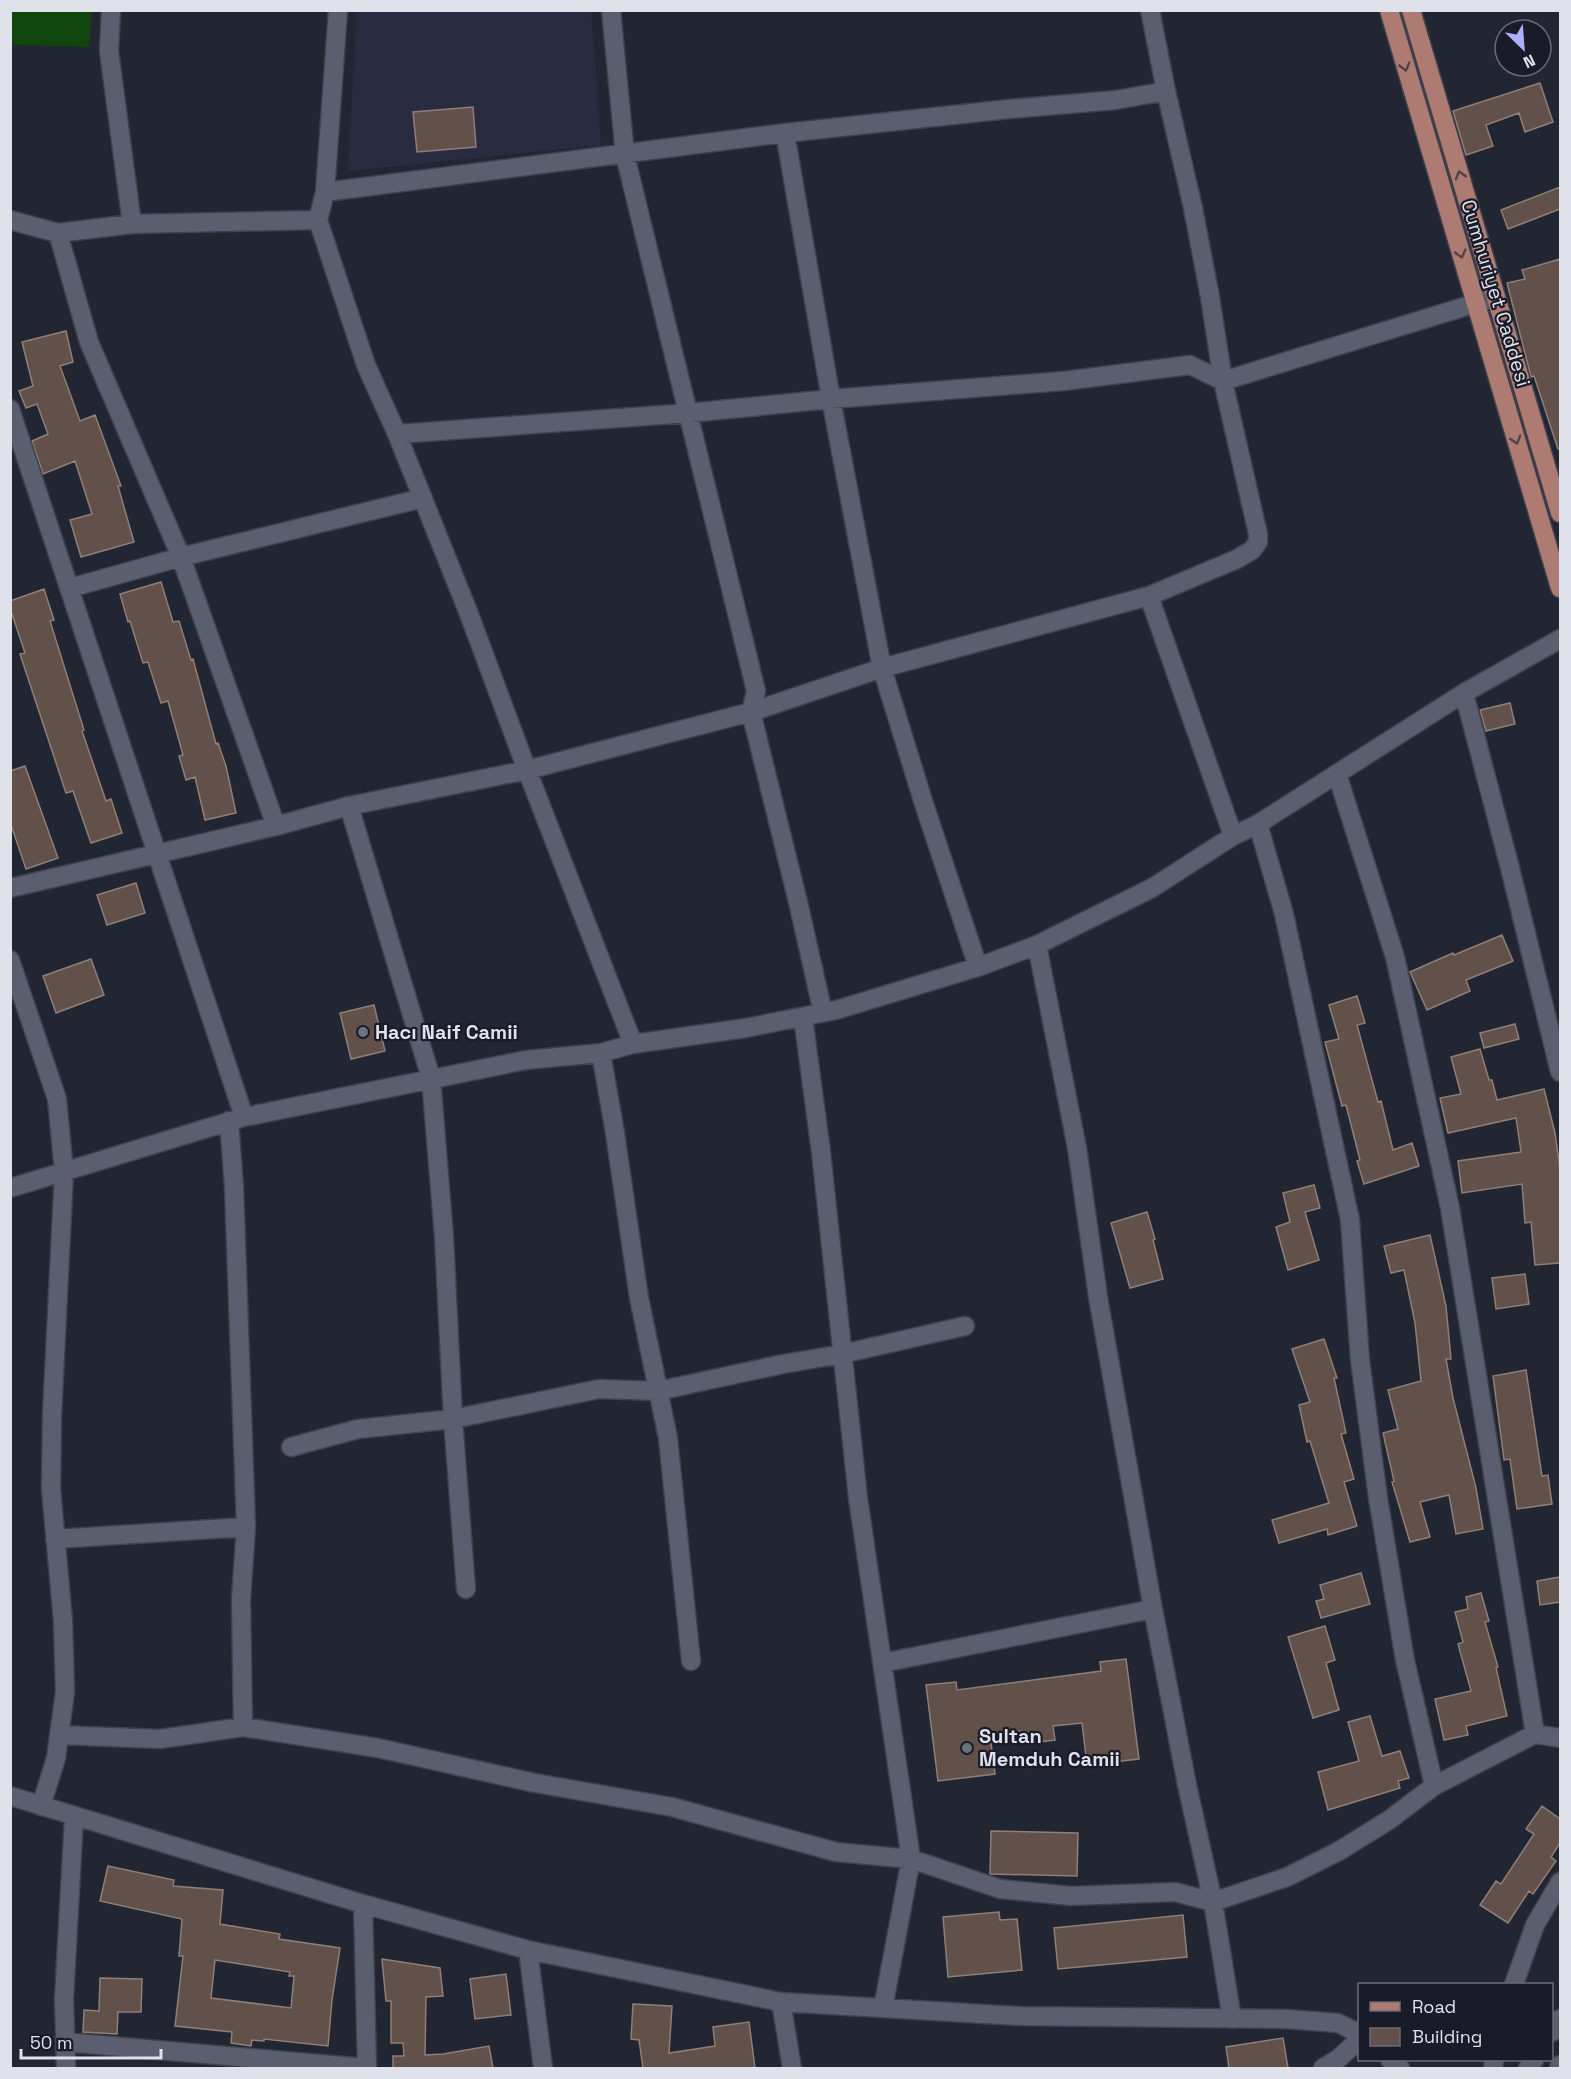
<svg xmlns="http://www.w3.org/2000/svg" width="1571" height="2079" font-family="'Space Grotesk',sans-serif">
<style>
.built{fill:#292c40}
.green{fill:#10450e}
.building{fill:#62514a;stroke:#907e77;stroke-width:1.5;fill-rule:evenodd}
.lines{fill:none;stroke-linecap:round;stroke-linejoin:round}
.minor-casing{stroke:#3f414c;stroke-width:21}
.major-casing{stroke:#3f414c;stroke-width:21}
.minor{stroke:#5b5e6e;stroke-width:18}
.major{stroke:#ae7b72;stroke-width:18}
.oneway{stroke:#554146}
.worship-dot{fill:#6b7280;stroke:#191b28;stroke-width:2}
.labels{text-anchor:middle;stroke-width:4.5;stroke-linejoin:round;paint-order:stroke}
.street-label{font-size:20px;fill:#e0e2eb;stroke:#191b28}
.poi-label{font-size:20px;font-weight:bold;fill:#e0e2eb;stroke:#191b28;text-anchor:start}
</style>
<rect width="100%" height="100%" fill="#222532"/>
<path class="built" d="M357,11H591L601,145L348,171Z"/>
<path class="green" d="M11,10L92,11L89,47L11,45Z"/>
<path class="building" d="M1540,83L1553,122L1525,132L1519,113L1486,125L1493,146L1466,155L1453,111Z
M473,107L476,147L417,152L413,112Z
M1560,187V209L1508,229L1501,210Z
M1560,259V449H1558L1534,376L1531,377L1507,283L1525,279L1522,270Z
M66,331L73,362L60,366L80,421L95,415L121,486H118L134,542L81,557L70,520L92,514L75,461L43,474L32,441L48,434L37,404L26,408L19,391L33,386L22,342Z
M161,582L173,622L179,621L191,660L193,659L216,744L218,743L226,766L236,813L205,820L195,777L186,780L179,756L183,755L168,701L161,703L148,662L143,663L130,621L128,622L120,594Z
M44,589L54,620L50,621L84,730L82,731L106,801L111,799L122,833L91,843L73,791L66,793L20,654L25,653L10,608V601Z
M1510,703L1515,724L1486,731L1480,710Z
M25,766L58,858L26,869L10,822V771Z
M136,883L145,913L107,925L97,895Z
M1502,935L1513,961L1466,980L1470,991L1427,1010L1410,972L1453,953L1454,955Z
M91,959L104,995L56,1013L43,976Z
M1357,996L1365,1023L1357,1025L1378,1102L1381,1101L1393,1150L1412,1143L1419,1166L1364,1184L1357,1161L1360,1160L1346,1105L1342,1106L1325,1042L1339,1039L1329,1005Z
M374,1005L385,1051L351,1059L340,1013Z
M1515,1024L1519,1039L1484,1048L1480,1033Z
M1480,1049L1489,1080H1492L1497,1100L1544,1089L1555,1133L1560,1168V1263L1535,1265L1531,1222L1525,1223L1522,1184L1462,1193L1458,1161L1521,1152L1516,1118L1448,1133L1440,1098L1461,1094L1451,1057Z
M1314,1185L1320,1208L1305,1212L1319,1260L1288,1270L1276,1227L1290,1222L1283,1193Z
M1147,1212L1155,1239L1153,1240L1163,1279L1130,1288L1111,1223Z
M1430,1235L1446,1306L1451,1359H1446L1453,1398L1476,1488L1483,1529L1456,1534L1449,1495L1420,1502L1430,1537L1410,1542L1392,1482L1394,1481L1383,1433L1398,1429L1388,1390L1421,1381L1415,1323L1404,1270L1391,1273L1384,1246Z
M1525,1274L1529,1304L1496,1309L1492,1278Z
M1324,1339L1337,1378H1334L1346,1433L1341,1434L1354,1479L1344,1482L1357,1526L1328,1535L1327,1529L1279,1543L1272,1520L1329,1503L1310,1441L1307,1442L1299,1405L1310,1402L1292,1349Z
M1526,1370L1542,1476L1548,1475L1552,1504L1517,1509L1510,1459L1504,1460L1493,1376Z
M1361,1573L1370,1604L1321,1618L1316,1601L1324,1599L1320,1585Z
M1560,1577V1602L1540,1605L1537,1581Z
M1481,1593L1489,1621L1485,1622L1498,1667L1496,1668L1507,1716L1466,1726L1468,1735L1444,1740L1435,1699L1471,1691L1458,1644L1463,1642L1455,1612L1468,1609L1466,1597Z
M1325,1626L1335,1660L1326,1663L1339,1710L1313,1718L1288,1637Z
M1126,1659L1139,1759L1087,1765L1082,1723L1053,1726L1055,1740L1022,1744L1021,1731L990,1735L995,1774L938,1781L926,1685L956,1682L957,1690L1101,1671L1100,1662Z
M1370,1716L1382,1756L1400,1751L1409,1778L1398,1781L1400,1788L1328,1810L1318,1772L1359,1761L1348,1722Z
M1542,1806L1560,1819V1843L1551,1857L1556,1861L1533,1894L1529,1891L1508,1923L1480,1905L1496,1881L1501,1884L1534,1834L1526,1829Z
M991,1831L1078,1833L1077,1876L990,1874Z
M108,1866L174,1880L173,1886L223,1890L220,1924L280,1934L279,1939L340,1948L332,2000L328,2046L264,2039V2041L252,2040L251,2046L231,2043L232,2032L175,2026L183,1956H179L182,1919L100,1901ZM215,1960L290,1972L289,1976H294L291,2008L211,1998Z
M999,1912L1000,1920L1017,1919L1022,1970L948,1977L943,1917Z
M1183,1915L1187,1957L1058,1969L1054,1928Z
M382,1959L440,1968L443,1996L426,1997L425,2055L443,2054L489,2046L493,2068H393V2056H404L403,2043H391V2001H386Z
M506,1974L511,2015L475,2019L470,1979Z
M100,1978L142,1979L141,2012H118L117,2034L83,2032L84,2010L99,2011Z
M633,2004L672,2006L669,2053L715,2046L713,2027L749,2022L755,2068H643L639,2040L631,2039Z
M1283,2038L1288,2068H1229L1226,2047Z"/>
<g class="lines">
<defs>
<path id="minor" d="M111,10L109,51L132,224
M338,10L325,192L318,220L366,365L397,434L469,614L527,770L633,1044
M611,10L625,155L756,691L751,712L798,902L823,1013
M785,133L831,399L882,668L924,804L978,967
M325,192L785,133L1009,109L1116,100L1166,91
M10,220L58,233L132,224L318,220
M58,233L89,342L181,557L276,826
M10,409L244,1117
M397,434L689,413L831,399L1064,381L1190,365L1223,381L1496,297
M70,588L181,557L423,498
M1149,596L1233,836
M1464,693L1510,868L1560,1072
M1337,774L1395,957L1450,1208L1535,1734
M349,806L431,1078L444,1237L453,1419L466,1589
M1258,824L1284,914L1350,1220L1360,1360L1378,1498L1405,1660L1434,1786
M10,888L276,826L349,806L527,770L751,712L882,668L1149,596L1237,559L1252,550L1258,542V534L1223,381L1210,297L1193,208L1166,91L1150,10
M1037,945L1077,1148L1098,1297L1153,1609L1187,1785L1213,1902L1232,2019
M10,960L57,1099L64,1172L52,1415L51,1489L63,1621L65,1692L56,1758L41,1806
M803,1017L821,1152L858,1498L911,1859L883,2008
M601,1053L615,1133L639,1298L668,1438L691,1661
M229,1121L234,1187L246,1527L241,1599L243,1727
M10,1188L244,1117L526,1060L601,1053L633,1044L746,1028L836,1010L978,967L1037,945L1152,888L1233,836L1258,824L1464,693L1560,639
M291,1447L358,1429L453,1419L599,1389L658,1391L783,1364L842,1354L965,1326
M55,1539L246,1527
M882,1663L1153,1609
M59,1735L160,1739L243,1727L378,1748L535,1783L672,1807L836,1852L911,1859L1000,1889L1071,1896L1175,1892L1213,1902L1287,1877L1339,1851L1389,1820L1434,1786L1535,1734L1560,1738
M10,1796L363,1904L528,1950L781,2002L1019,2016L1286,2019L1338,2023L1360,2034
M363,1904L367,2068
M528,1950L543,2068
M1514,1984L1535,1925L1560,1882
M781,2002L792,2068
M1552,2032L1560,2019
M65,2042L367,2068
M1390,2060L1400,2068
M66,2068L64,1999L74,1817
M1323,2068L1338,2059L1360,2039
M1493,2068L1494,2060
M1528,2068L1534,2060
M1559,2068L1560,2065"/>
<path id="major" d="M1389,10L1560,588
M1411,10L1560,513"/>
</defs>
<use href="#minor" class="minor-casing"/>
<use href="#major" class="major-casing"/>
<use href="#minor" class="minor"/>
<use href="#major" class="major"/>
</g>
<defs><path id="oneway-chevron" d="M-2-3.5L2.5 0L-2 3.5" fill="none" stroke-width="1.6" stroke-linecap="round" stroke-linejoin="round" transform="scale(1.5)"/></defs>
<g class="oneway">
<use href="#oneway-chevron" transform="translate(1405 67) rotate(74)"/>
<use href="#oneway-chevron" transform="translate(1460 175) rotate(-107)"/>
<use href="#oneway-chevron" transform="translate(1461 254) rotate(74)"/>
<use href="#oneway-chevron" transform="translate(1516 440) rotate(73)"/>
</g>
<g class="worship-dot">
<circle cx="363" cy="1032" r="6"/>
<circle cx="967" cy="1748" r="6"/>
</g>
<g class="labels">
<g class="street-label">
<text transform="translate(1496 293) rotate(73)" y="7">Cumhuriyet Caddesi</text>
</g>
<g class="poi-label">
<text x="375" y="1039">Hacı Naif Camii</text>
<text x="979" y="1743">Sultan<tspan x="979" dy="23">Memduh Camii</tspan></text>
</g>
</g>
<rect width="1571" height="2079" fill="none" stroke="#e0e2eb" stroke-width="24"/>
<rect x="1358" y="1983" width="195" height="78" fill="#191b28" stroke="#696b76" stroke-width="1.5"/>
<rect x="1370" y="2002" width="30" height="9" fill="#ae7b72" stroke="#696b76" stroke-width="1.5"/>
<text x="1412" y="2013" font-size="18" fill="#e0e2eb">Road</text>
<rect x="1370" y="2028" width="30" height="18" fill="#62514a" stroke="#696b76" stroke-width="1.5"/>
<text x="1412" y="2043" font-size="18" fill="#e0e2eb">Building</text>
<g transform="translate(1523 48) rotate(155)"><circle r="28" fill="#191b28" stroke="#696b76" stroke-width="1.5"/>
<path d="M0-4.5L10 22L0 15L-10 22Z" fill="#acaffb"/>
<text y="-9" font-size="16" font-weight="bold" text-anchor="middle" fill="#e0e2eb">N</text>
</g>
<path d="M21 2049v9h140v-9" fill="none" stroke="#e0e2eb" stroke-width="3"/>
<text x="30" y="2049" font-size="18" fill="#e0e2eb" stroke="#191b28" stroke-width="4.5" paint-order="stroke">50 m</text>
</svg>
